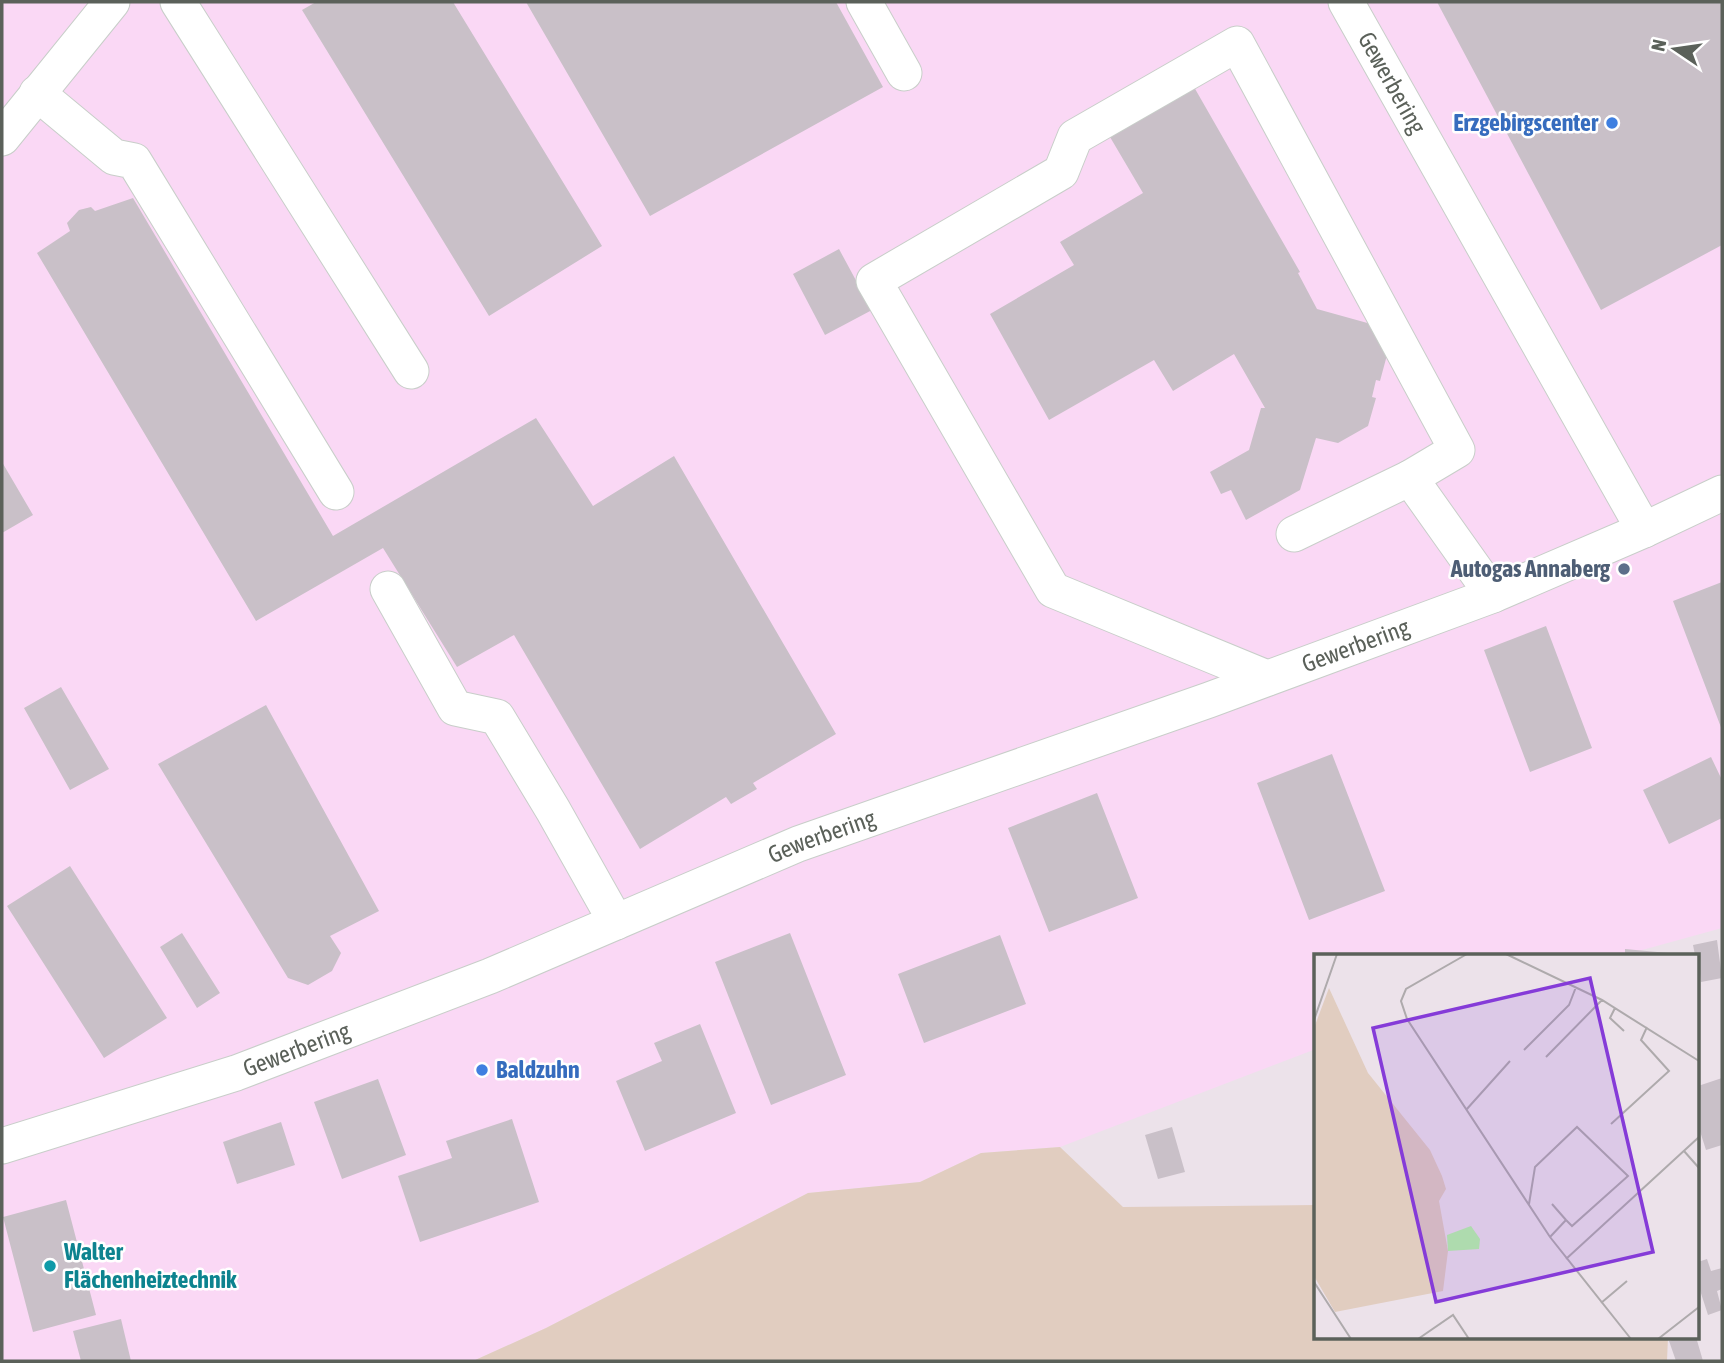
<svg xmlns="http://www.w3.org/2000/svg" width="1724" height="1363" font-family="'Asap Condensed',sans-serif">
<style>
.commercial{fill:#fad8f5}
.green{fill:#e1cdc0}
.building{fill:#c9c0c8}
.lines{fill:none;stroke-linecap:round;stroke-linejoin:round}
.minor-casing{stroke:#c8cec9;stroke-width:37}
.minor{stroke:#fff;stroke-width:35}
.shop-dot{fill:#3f7fe0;stroke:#fff;stroke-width:2.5}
.service-dot{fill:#5c6f8a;stroke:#fff;stroke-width:2.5}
.culture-dot{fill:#0f9aa8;stroke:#fff;stroke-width:2.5}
.labels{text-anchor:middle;stroke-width:5;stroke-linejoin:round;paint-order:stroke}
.street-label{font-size:24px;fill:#5b615a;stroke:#fff}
.shop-label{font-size:24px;font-weight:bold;fill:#366cbe;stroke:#fff;text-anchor:end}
.service-label{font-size:24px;font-weight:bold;fill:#4e5e75;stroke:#fff;text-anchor:end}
.culture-label{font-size:24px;font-weight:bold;fill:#0d838f;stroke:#fff;text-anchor:start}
.inset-road{fill:none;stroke:#aeaaac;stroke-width:2}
.view{fill:#853bd8;fill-opacity:0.15;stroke:#853bd8;stroke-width:3.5}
.inset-edge{fill:none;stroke:#5b615a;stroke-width:3.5}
</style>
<rect width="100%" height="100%" fill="#ece2ea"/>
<path class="commercial" d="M2,2H1722V476L1699,488L1669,537L1722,513V928L1624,955H1316V1049L1060,1147L981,1153L920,1182L808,1193L546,1328L473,1361H2Z"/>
<path class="green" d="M1060,1147L1123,1207L1316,1205V1337H1668L1667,1361H473L546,1328L808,1193L920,1182L981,1153Z"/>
<path class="building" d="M316,2H453L602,246L489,316L302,10Z
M526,2H836L883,87L650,216Z
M1437,2H1722V245L1601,310Z
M1194,87L1300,272L1298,273L1317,309L1371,324L1387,355L1380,381L1376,380L1372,397L1376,398L1368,426L1338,443L1316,438L1300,490L1246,520L1231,490L1221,494L1210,472L1249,450L1261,408H1265L1234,354L1173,391L1154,360L1049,420L990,314L1074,265L1060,242L1143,193L1110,137Z
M133,198L333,536L536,418L593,506L674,456L836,734L753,783L757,789L731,804L726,797L640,849L514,635L457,667L383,548L256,621L37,253L70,231L67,223L79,210L91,207L95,211Z
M839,249L872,310L825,335L793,274Z
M2,462L33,515L2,533Z
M1722,582V730L1673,601Z
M1546,626L1592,748L1530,772L1484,650Z
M61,687L109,769L70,790L24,708Z
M266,705L379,911L330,936L341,953L332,971L308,985L288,978L158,764Z
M1332,754L1385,891L1309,920L1257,783Z
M1711,757L1722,780V818L1669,844L1643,790Z
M1097,793L1138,898L1049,932L1008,828Z
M70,866L167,1018L104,1058L7,906Z
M182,933L220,993L197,1008L160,947Z
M790,933L846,1075L771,1105L715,962Z
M1000,935L1026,1004L924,1043L898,974Z
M1717,940L1722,978L1701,982L1698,955H1695L1693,945Z
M1625,949L1668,953V955H1625Z
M700,1024L736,1113L645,1151L616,1081L662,1061L654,1043Z
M1722,1078V1145L1706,1150L1698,1125V1086Z
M378,1079L406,1155L342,1179L314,1102Z
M512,1119L539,1202L420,1242L398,1176L452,1158L446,1141Z
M281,1122L295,1165L237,1184L223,1142Z
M1172,1127L1185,1172L1158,1179L1145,1135Z
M66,1200L96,1315L33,1332L3,1217Z
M1707,1259L1711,1271L1722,1268V1289L1717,1291L1722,1310L1708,1315L1698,1284V1262Z
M121,1319L131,1361H81L73,1331Z
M1682,1337H1696L1703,1361H1676L1669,1341Z"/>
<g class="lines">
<defs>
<g id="minor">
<path d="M178,2L411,371"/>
<path d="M864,2L904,73"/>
<path id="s1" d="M1346,2L1644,530"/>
<path d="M37,93L114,157L134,161L336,492"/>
<path d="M2,138L112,2"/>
<path d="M1294,534L1410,478"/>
<path d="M388,589L455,708L497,717L553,810L616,922"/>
<path d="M1267,678L1053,590L874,281L1061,172L1075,137L1237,44L1457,450L1410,478L1493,595"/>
<path id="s2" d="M2,1146L236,1073L490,976L798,844L1209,700L1493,595L1644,530L1722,493"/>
</g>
</defs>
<use href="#minor" class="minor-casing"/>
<use href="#minor" class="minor"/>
</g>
<g class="shop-dot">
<circle cx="1612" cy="123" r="7"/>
<circle cx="482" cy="1070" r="7"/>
</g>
<circle class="service-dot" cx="1624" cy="569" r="7"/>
<circle class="culture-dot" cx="50" cy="1266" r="7"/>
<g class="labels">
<g class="street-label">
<text dy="8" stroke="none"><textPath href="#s1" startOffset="93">Gewerbering</textPath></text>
<text dy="8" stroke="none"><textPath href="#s2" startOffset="1444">Gewerbering</textPath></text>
<text dy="8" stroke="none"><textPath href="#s2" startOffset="877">Gewerbering</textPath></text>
<text dy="8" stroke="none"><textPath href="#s2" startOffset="310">Gewerbering</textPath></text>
</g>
<g class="shop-label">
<text x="1598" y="131">Erzgebirgscenter</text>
<text x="496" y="1078" text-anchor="start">Baldzuhn</text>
</g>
<g class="service-label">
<text x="1610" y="577">Autogas Annaberg</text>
</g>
<g class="culture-label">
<text x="64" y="1260">Walter<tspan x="64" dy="28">Flächenheiztechnik</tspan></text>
</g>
</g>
<g transform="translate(1314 954)">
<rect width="385" height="385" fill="#ece2ea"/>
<path d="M15,34L54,119L116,196L128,222L132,235L125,247L134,297L129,337L21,358L0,322V74Z" fill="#e1cdc0"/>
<path d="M157,272L166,285L165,295L134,297L133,281Z" fill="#b5f7a7"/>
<path class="inset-road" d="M153,0L92,35L87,47L93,65L236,283L317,385M192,0L288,46L385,107M301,54L296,64L310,77M0,66L23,0M210,96L255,51L262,33M232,103L288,46M152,156L196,107M297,170L355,117L327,86L333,73M370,197L385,214M215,250L221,213L263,173L314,222L258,272L252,266L236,283M238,250L252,266M252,305L385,183M0,328L37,385M287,349L313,327M104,385L139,361L155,385M344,385L385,353"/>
<path class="view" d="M276,24L339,298L122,348L59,74Z"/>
<rect width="385" height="385" class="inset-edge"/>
</g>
<rect width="1724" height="1363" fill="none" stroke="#5b615a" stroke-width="7"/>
<g transform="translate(1675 49) rotate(283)" stroke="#ffffff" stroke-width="5" paint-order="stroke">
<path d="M0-5L12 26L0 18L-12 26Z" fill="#5b615a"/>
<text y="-10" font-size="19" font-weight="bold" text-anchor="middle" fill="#5b615a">N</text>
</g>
</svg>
